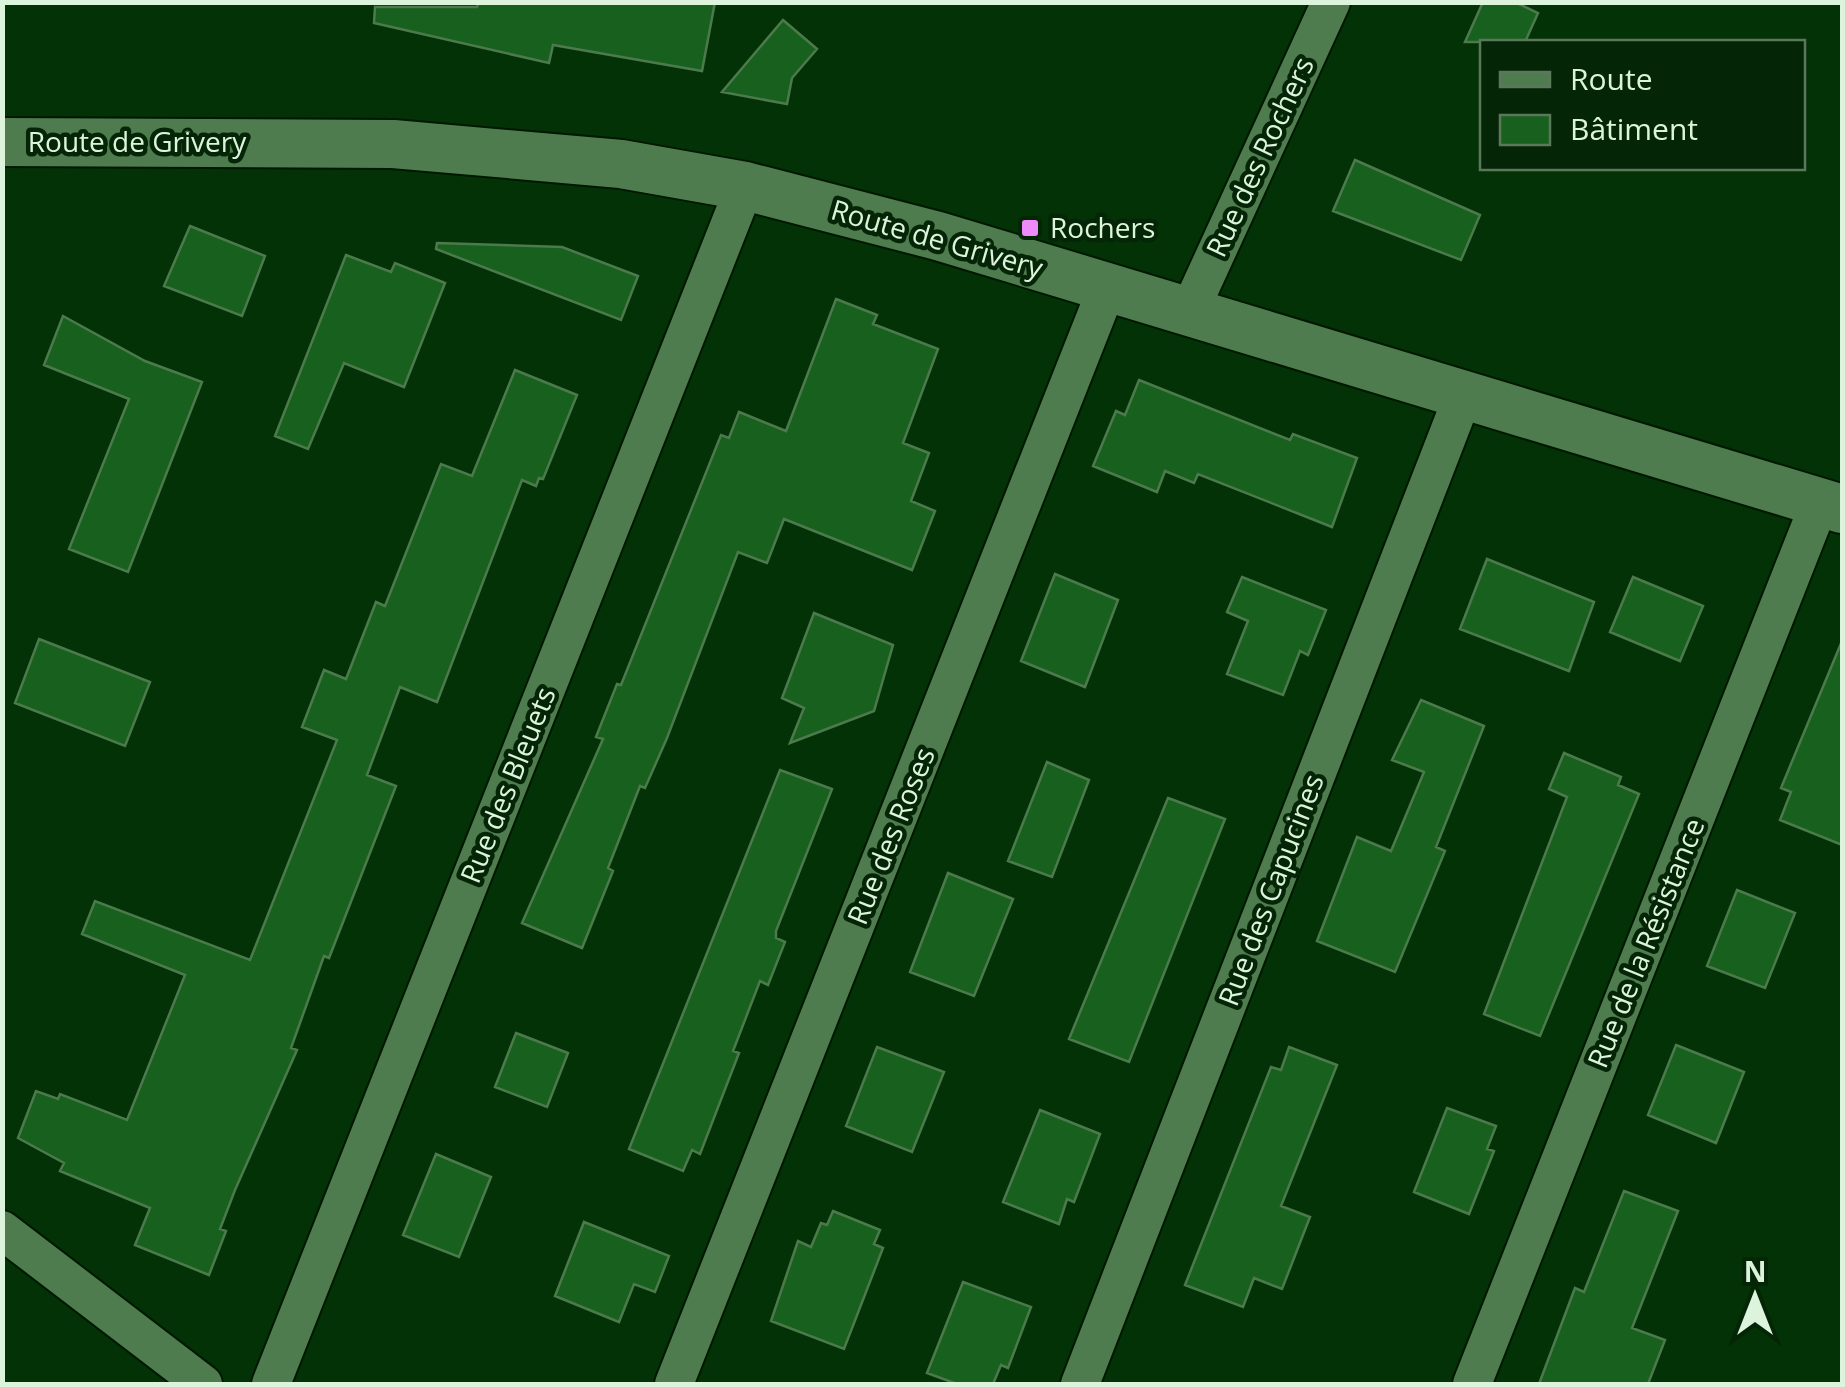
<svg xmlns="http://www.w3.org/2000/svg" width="1845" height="1387" font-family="'Open Sans',sans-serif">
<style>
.building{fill:#18601d;stroke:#4d7a4c;stroke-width:2.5}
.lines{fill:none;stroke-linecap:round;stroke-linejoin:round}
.minor-casing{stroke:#001800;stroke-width:42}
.tertiary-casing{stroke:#001800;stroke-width:52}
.minor{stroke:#4f7c4f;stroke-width:38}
.tertiary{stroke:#4f7c4f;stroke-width:48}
.poi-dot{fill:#ee8bf8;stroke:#052606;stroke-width:4}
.labels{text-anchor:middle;stroke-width:9;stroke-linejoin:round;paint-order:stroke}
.street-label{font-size:28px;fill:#dcf4db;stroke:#052606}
.poi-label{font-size:28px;fill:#dcf4db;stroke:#052606;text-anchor:start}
</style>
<rect width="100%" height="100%" fill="#033207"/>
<path class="building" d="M478,2H715L702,71L553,45L549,63L374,23L375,7H477Z
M1483,2H1515L1538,13L1525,42H1465Z
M783,20L817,49L792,78L787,104L722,92Z
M1355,160L1480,215L1461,260L1333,211Z
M190,226L265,256L242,316L164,286Z
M437,243L562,247L638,276L621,320L436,249Z
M346,255L391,272L395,263L445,283L404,387L344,363L308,449L275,436Z
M836,299L877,315L873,324L938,349L903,443L929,453L911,501L935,511L912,570L784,519L767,563L738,552L667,738L645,788L640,786L608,868L613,871L582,948L522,923L603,739L596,737L617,684L621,685L721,435L729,438L739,412L786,431Z
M63,316L145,361L202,382L128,572L69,549L129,399L44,365Z
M515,370L577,395L543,479L539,478L536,486L522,480L437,702L400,687L367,775L396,786L329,958L324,956L291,1048L297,1050L235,1190L220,1229L226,1231L209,1275L135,1245L150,1208L60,1171L64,1163L18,1138L36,1091L58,1099L60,1094L127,1120L185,975L82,934L95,901L250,960L337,740L302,727L324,670L346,679L376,602L385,606L441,464L472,476Z
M1139,380L1290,440L1293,434L1357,458L1332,527L1198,474L1194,483L1165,471L1157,492L1093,466L1116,411L1125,415Z
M1487,559L1594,602L1569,671L1460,629Z
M1055,574L1118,600L1085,687L1021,661Z
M1242,577L1326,610L1308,655L1300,651L1283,695L1227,674L1248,621L1227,612Z
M1633,577L1703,606L1680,661L1610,632Z
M814,613L893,645L874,711L790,743L804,708L782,698Z
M39,639L150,682L125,746L15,703Z
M1842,641V845L1780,820L1791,792L1781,788Z
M1421,700L1484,726L1436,847L1445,851L1395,972L1317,941L1357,837L1391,851L1424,772L1392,760Z
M1564,753L1621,777L1618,785L1639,794L1540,1036L1484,1014L1567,797L1549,789Z
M1047,762L1089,780L1052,877L1008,861Z
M780,770L832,789L776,931V938L785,942L768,985L760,981L733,1051L739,1053L700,1154L692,1150L683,1171L629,1149Z
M1168,798L1225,819L1129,1062L1069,1039Z
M948,873L1013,899L974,996L910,972Z
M1737,890L1795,913L1765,988L1707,966Z
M516,1033L568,1053L547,1107L495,1087Z
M1676,1045L1744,1072L1716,1143L1648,1115Z
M877,1047L944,1072L912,1152L846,1126Z
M1289,1047L1337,1065L1281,1206L1310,1217L1282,1289L1254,1278L1243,1307L1185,1285L1271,1067L1281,1070Z
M1447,1108L1496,1126L1487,1149L1494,1151L1469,1214L1414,1192Z
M1040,1110L1100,1134L1074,1202L1067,1199L1059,1224L1003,1202Z
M436,1154L491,1177L459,1257L403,1235Z
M1624,1191L1678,1211L1632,1328L1665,1340L1648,1384H1539L1575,1288L1584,1292Z
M833,1211L880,1230L874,1244L883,1248L844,1349L771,1321L798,1241L811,1247L821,1223L827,1225Z
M584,1222L669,1256L655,1292L634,1284L619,1322L555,1296Z
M963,1282L1031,1307L1008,1368L1001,1365L993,1384H957L927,1373Z"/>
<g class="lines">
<defs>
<path id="minor" d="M1189,312L1331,2
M2,1230L203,1384
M271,1384L745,186
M674,1384L1107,288
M1080,1384L1463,396
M1472,1384L1820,502"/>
<path id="tertiary" d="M2,142L393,144L621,164L745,186L938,236L1842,509"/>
</defs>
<use href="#minor" class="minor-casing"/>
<use href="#tertiary" class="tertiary-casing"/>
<use href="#minor" class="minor"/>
<use href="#tertiary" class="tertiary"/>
</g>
<rect class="poi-dot" x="1020" y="218" width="20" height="20" rx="5"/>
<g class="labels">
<g class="street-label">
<text x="137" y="152">Route de Grivery</text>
<text transform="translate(1260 157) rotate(-65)" y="10">Rue des Rochers</text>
<text transform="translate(937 239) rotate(16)" y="10">Route de Grivery</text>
<text transform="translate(508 785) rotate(-68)" y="10">Rue des Bleuets</text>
<text transform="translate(891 836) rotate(-68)" y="10">Rue des Roses</text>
<text transform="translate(1271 890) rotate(-69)" y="10">Rue des Capucines</text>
<text transform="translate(1646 943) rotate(-68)" y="10">Rue de la Résistance</text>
</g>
<g class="poi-label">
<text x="1050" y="238">Rochers</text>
</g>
</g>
<rect width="1845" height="1387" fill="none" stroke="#dcf4db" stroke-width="10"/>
<rect x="1480" y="40" width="325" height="130" fill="#052606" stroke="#5b785b" stroke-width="2.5"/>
<rect x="1500" y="72" width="50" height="15" fill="#4f7c4f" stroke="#5b785b" stroke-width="2.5"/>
<text x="1570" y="90" font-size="30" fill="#dcf4db">Route</text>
<rect x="1500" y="115" width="50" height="30" fill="#18601d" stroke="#5b785b" stroke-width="2.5"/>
<text x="1570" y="140" font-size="30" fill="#dcf4db">Bâtiment</text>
<g transform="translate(1755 1297)" stroke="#052606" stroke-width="8" paint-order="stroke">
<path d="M0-8L18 38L0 25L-18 38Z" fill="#dcf4db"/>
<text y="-15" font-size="28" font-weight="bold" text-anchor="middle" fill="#dcf4db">N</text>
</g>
</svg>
